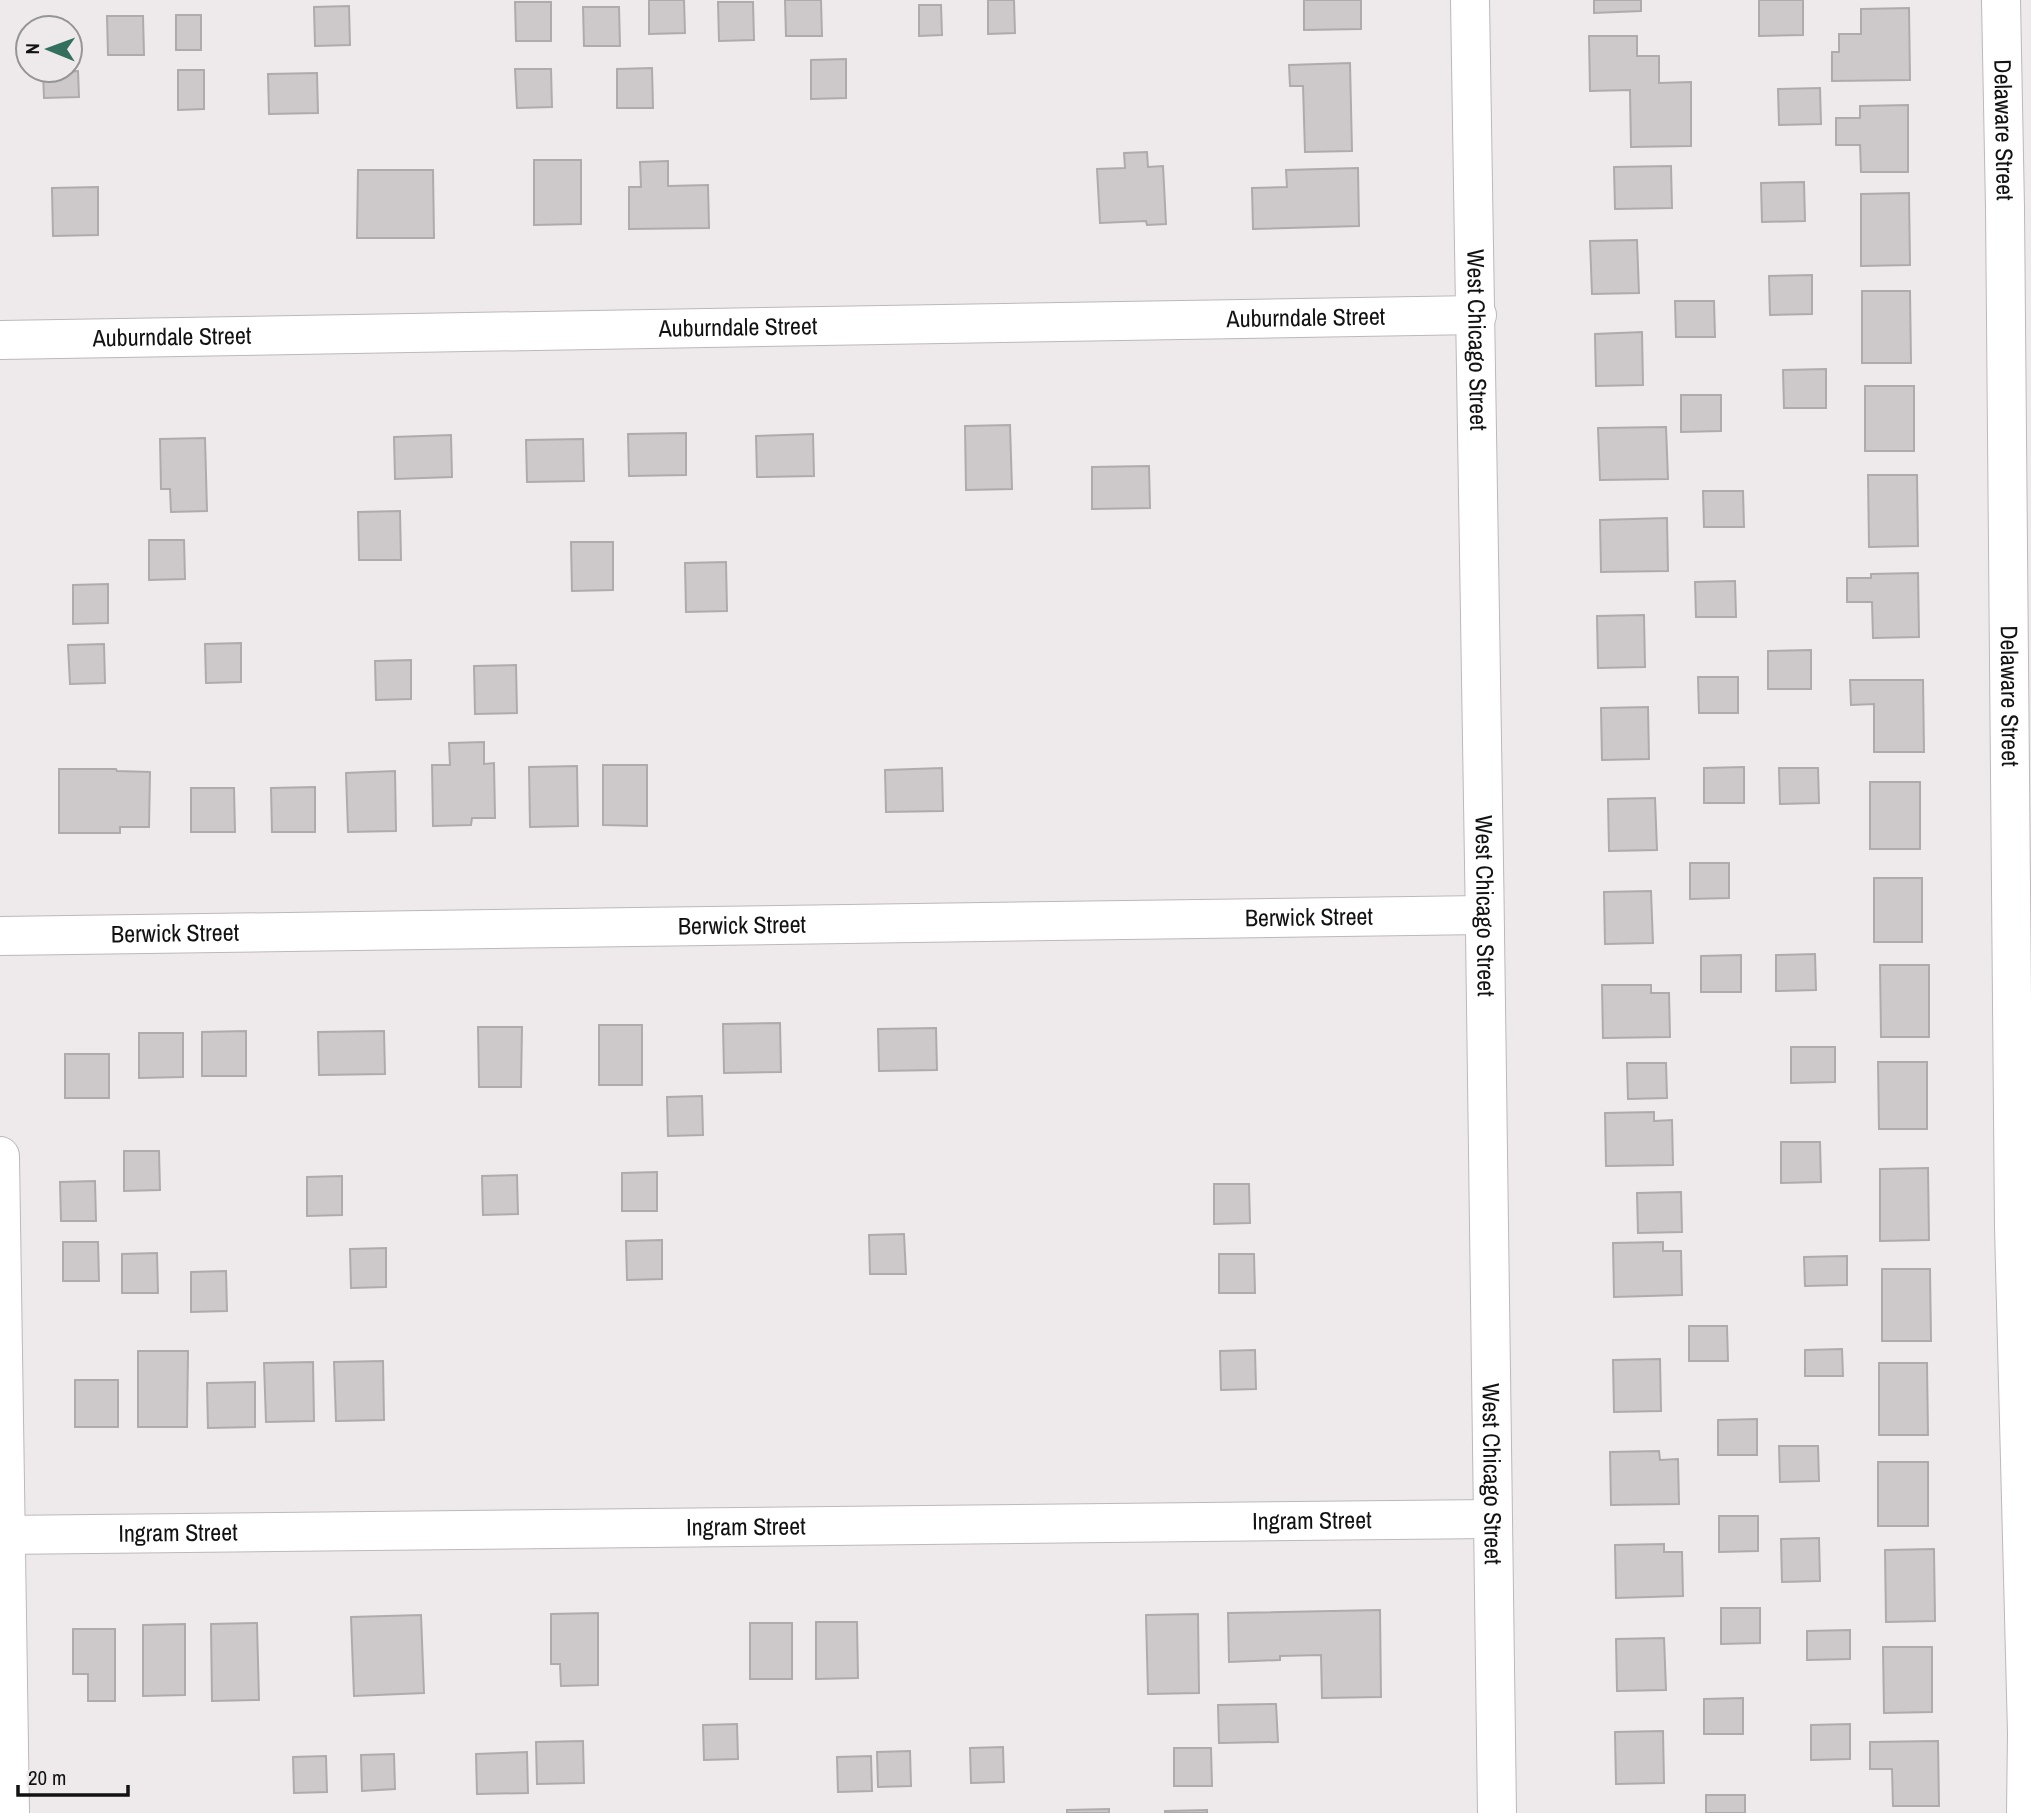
<svg xmlns="http://www.w3.org/2000/svg" width="2031" height="1813" font-family="'Archivo Narrow',sans-serif">
<style>
.building{fill:#cdc9ca;stroke:#afabad;stroke-width:2}
.lines{fill:none;stroke-linecap:round;stroke-linejoin:round}
.street-casing{stroke:#bdb8ba;stroke-width:40}
.street{stroke:#fff;stroke-width:38}
.labels{text-anchor:middle;stroke-width:6;stroke-linejoin:round;paint-order:stroke}
.street-label{font-size:24px;fill:#131212;stroke:#eeeaeb}
</style>
<rect width="100%" height="100%" fill="#eeeaeb"/>
<path class="building" d="M649,0H684L685,33L649,34Z
M785,0H821L822,36H786Z
M988,0H1014L1015,33L988,34Z
M1304,0H1361V29L1304,30Z
M1594,0H1641V11L1594,13Z
M1759,0H1803V35L1759,36Z
M515,2H551V41H516Z
M718,2H753L754,40L719,41Z
M919,5H941L942,35L919,36Z
M349,6L350,45L315,46L314,7Z
M583,7H619L620,46H584Z
M1909,8L1910,80L1832,81V52H1839V34H1861V9Z
M176,15H201V50H176Z
M107,16H143L144,55H108Z
M1589,36H1637V56H1659V83L1691,82V146L1631,147L1630,90L1590,91Z
M846,59V98L811,99V60Z
M1350,63L1352,151L1305,152L1303,86H1290L1289,65Z
M652,68L653,108H617V69Z
M515,69H551L552,107L517,108Z
M178,70H204V109L178,110Z
M78,71L79,97L44,98L43,72Z
M317,73L318,113L269,114L268,74Z
M1820,88L1821,124L1779,125L1778,89Z
M1908,105V172H1861L1860,145H1836V118H1860V106Z
M1147,152L1148,167L1163,166L1166,224L1147,225L1146,221L1100,223L1097,169L1125,168L1124,153Z
M534,160H581V224L534,225Z
M668,161V186L708,185L709,228L629,229V187H641L640,162Z
M1671,166L1672,208L1615,209L1614,167Z
M1358,168L1359,226L1253,229L1252,188L1287,187L1286,170Z
M358,170H433L434,238H357Z
M1804,182L1805,221L1762,222L1761,183Z
M98,187V235L53,236L52,188Z
M1909,193L1910,265L1861,266V194Z
M1637,240L1639,293L1592,294L1590,241Z
M1812,275V314L1770,315L1769,276Z
M1862,291H1910L1911,363H1862Z
M1675,301H1714L1715,337H1676Z
M1642,332L1643,385L1596,386L1595,334Z
M1826,369V408H1784L1783,370Z
M1865,386H1914V451H1865Z
M1681,395H1721V431L1681,432Z
M1010,425L1012,489L966,490L965,426Z
M1666,427L1668,479L1600,480L1598,428Z
M686,433V475L629,476L628,434Z
M813,434L814,476L757,477L756,436Z
M451,435L452,477L395,479L394,437Z
M205,438L207,511L171,512L170,489H161L160,439Z
M583,439L584,481L527,482L526,440Z
M1149,466L1150,508L1092,509V467Z
M1868,475H1917L1918,546L1869,547Z
M1703,491H1743L1744,527H1704Z
M400,511L401,560H359L358,512Z
M1667,518L1668,571L1601,572L1600,520Z
M149,540H184L185,579L149,580Z
M571,542H613V590L572,591Z
M726,562L727,611L686,612L685,563Z
M1918,573L1919,637L1873,638L1872,602H1847V578H1871V574Z
M1735,581L1736,617H1696L1695,582Z
M108,584V623L73,624V585Z
M1644,615L1645,667L1598,668L1597,616Z
M241,643V682L206,683L205,644Z
M104,644L105,683L70,684L68,645Z
M1811,650V689H1768V651Z
M411,660V699L376,700L375,661Z
M516,665L517,713L475,714L474,666Z
M1698,677H1738V713H1699Z
M1850,680H1923L1924,752H1874V704L1851,705Z
M1648,707L1649,759L1602,760L1601,708Z
M484,742V764L494,763L495,818H472L471,825L433,826L432,765H450L449,743Z
M603,765H647V826L603,825Z
M577,766L578,826L530,827L529,767Z
M1744,767V803H1704V768Z
M942,768L943,811L886,812L885,770Z
M1779,768H1818L1819,803L1780,804Z
M59,769H116L117,771L150,772L149,827H120V833H59Z
M395,771L396,831L348,832L346,773Z
M1870,782H1920V849H1870Z
M315,787V832H272L271,788Z
M191,788H234L235,832H191Z
M1655,798L1657,850L1609,851L1608,799Z
M1690,863H1729V898L1690,899Z
M1874,878H1922V942H1874Z
M1651,891L1653,943L1605,944L1604,892Z
M1815,954L1816,990L1776,991V955Z
M1741,955V992H1701V956Z
M1880,965H1929V1037H1881Z
M1602,985H1651V993H1669L1670,1037L1603,1038Z
M780,1023L781,1072L724,1073L723,1024Z
M599,1025H642V1085H599Z
M478,1027H522L521,1087H479Z
M936,1028L937,1070L879,1071L878,1029Z
M246,1031V1076H202V1032Z
M384,1031L385,1074L319,1075L318,1032Z
M139,1033H183V1077L139,1078Z
M1791,1047H1835V1082L1791,1083Z
M65,1054H109V1098H65Z
M1878,1062H1927V1129H1879Z
M1627,1063H1666L1667,1098L1628,1099Z
M702,1096L703,1135L668,1136L667,1097Z
M1654,1112V1121L1672,1120L1673,1165L1606,1166L1605,1113Z
M1781,1142H1820L1821,1182L1781,1183Z
M124,1151H159L160,1190L124,1191Z
M1928,1168L1929,1240L1880,1241V1169Z
M657,1172V1211H622V1173Z
M517,1175L518,1214L483,1215L482,1176Z
M342,1176V1215L307,1216V1177Z
M95,1181L96,1221H61L60,1182Z
M1214,1184H1249L1250,1223L1214,1224Z
M1681,1192L1682,1232L1638,1233L1637,1193Z
M904,1234L906,1274H870L869,1235Z
M662,1240V1279L627,1280L626,1241Z
M63,1242H98L99,1281H63Z
M1663,1242V1251H1681L1682,1295L1614,1297L1613,1243Z
M386,1248V1287L351,1288L350,1249Z
M157,1253L158,1293H122V1254Z
M1219,1254H1254L1255,1293H1219Z
M1847,1256V1285L1805,1286L1804,1257Z
M1882,1269H1930L1931,1341H1882Z
M226,1271L227,1311L191,1312V1272Z
M1689,1326H1727L1728,1361H1689Z
M1842,1349L1843,1376H1805V1350Z
M1255,1350L1256,1389L1221,1390L1220,1351Z
M138,1351H188L187,1427H138Z
M1660,1359L1661,1411L1614,1412L1613,1360Z
M383,1361L384,1420L336,1421L334,1362Z
M313,1362L314,1421L266,1422L264,1363Z
M1879,1363H1927L1928,1435H1879Z
M75,1380H118V1427H75Z
M255,1382V1427L208,1428L207,1383Z
M1757,1419V1455H1718V1420Z
M1779,1446H1818L1819,1481L1780,1482Z
M1659,1451L1660,1460L1678,1459L1679,1504L1611,1505L1610,1452Z
M1878,1462H1928V1526H1878Z
M1719,1516H1758V1551L1719,1552Z
M1819,1538L1820,1581L1782,1582L1781,1539Z
M1664,1544V1552H1682L1683,1596L1616,1598L1615,1545Z
M1934,1549L1935,1621L1886,1622L1885,1550Z
M1721,1608H1760V1643L1721,1644Z
M1380,1610L1381,1697L1322,1698L1321,1655L1280,1656V1660L1229,1662L1228,1613Z
M598,1613V1685L561,1686L560,1664H551V1614Z
M1198,1614L1199,1693L1148,1694L1146,1615Z
M421,1615L424,1693L354,1696L351,1617Z
M816,1622H857L858,1678L816,1679Z
M257,1623L259,1700L212,1701L211,1624Z
M750,1623H792V1679H750Z
M185,1624V1695L143,1696V1625Z
M73,1629H115V1701H88V1674H73Z
M1850,1630V1659L1807,1660V1631Z
M1664,1638L1666,1690L1617,1691L1616,1639Z
M1883,1647H1932V1712L1884,1713Z
M1743,1698V1734H1704V1699Z
M1276,1704L1278,1742L1219,1743L1218,1705Z
M737,1724L738,1759L704,1760L703,1725Z
M1850,1724V1759L1811,1760V1725Z
M1663,1731L1664,1783L1616,1784L1615,1732Z
M583,1741L584,1783L537,1784L536,1742Z
M1938,1741L1939,1806H1893L1892,1769H1870V1742Z
M1003,1747L1004,1782L971,1783L970,1748Z
M1174,1748H1211L1212,1786H1174Z
M910,1751L911,1786L878,1787L877,1752Z
M527,1752L528,1793L477,1794L476,1754Z
M394,1754L395,1789L362,1791L361,1755Z
M326,1756L327,1792L294,1793L293,1757Z
M871,1756L872,1791L838,1792L837,1757Z
M1706,1795H1745V1813H1706Z
M1109,1809V1813H1067V1810Z
M1207,1810V1813H1165V1811Z"/>
<g class="lines">
<defs>
<g id="street">
<path id="s1" d="M1470,0C1484,604 1486,1209 1497,1813"/>
<path id="s2" d="M2001,0L2005,208L2014,1227L2027,1733L2026,1813"/>
<path id="s3" d="M0,340L1477,315"/>
<path id="s4" d="M0,936L1483,915"/>
<path d="M0,1156L10,1813"/>
<path id="s5" d="M0,1535L1491,1519"/>
</g>
</defs>
<use href="#street" class="street-casing"/>
<use href="#street" class="street"/>
</g>
<g class="labels">
<g class="street-label">
<text dy="8" stroke="none"><textPath href="#s2" startOffset="130">Delaware Street</textPath></text>
<text dy="8" stroke="none"><textPath href="#s3" startOffset="1306">Auburndale Street</textPath></text>
<text dy="8" stroke="none"><textPath href="#s3" startOffset="738">Auburndale Street</textPath></text>
<text dy="8" stroke="none"><textPath href="#s3" startOffset="172">Auburndale Street</textPath></text>
<text dy="8" stroke="none"><textPath href="#s1" startOffset="340">West Chicago Street</textPath></text>
<text dy="8" stroke="none"><textPath href="#s2" startOffset="696">Delaware Street</textPath></text>
<text dy="8" stroke="none"><textPath href="#s1" startOffset="906">West Chicago Street</textPath></text>
<text dy="8" stroke="none"><textPath href="#s4" startOffset="1309">Berwick Street</textPath></text>
<text dy="8" stroke="none"><textPath href="#s4" startOffset="742">Berwick Street</textPath></text>
<text dy="8" stroke="none"><textPath href="#s4" startOffset="175">Berwick Street</textPath></text>
<text dy="8" stroke="none"><textPath href="#s1" startOffset="1474">West Chicago Street</textPath></text>
<text dy="8" stroke="none"><textPath href="#s5" startOffset="1312">Ingram Street</textPath></text>
<text dy="8" stroke="none"><textPath href="#s5" startOffset="746">Ingram Street</textPath></text>
<text dy="8" stroke="none"><textPath href="#s5" startOffset="178">Ingram Street</textPath></text>
</g>
</g>
<g transform="translate(49 49) rotate(271)"><circle r="33" fill="#eeeaeb" stroke="#969494" stroke-width="2"/>
<path d="M0-5L12 26L0 18L-12 26Z" fill="#32705d"/>
<text y="-10" font-size="19" font-weight="bold" text-anchor="middle" fill="#131212">N</text>
</g>
<path d="M18 1785v10h110v-10" fill="none" stroke="#131212" stroke-width="3.5"/>
<text x="28" y="1785" font-size="21" fill="#131212" stroke="#eeeaeb" stroke-width="5" paint-order="stroke">20 m</text>
</svg>
